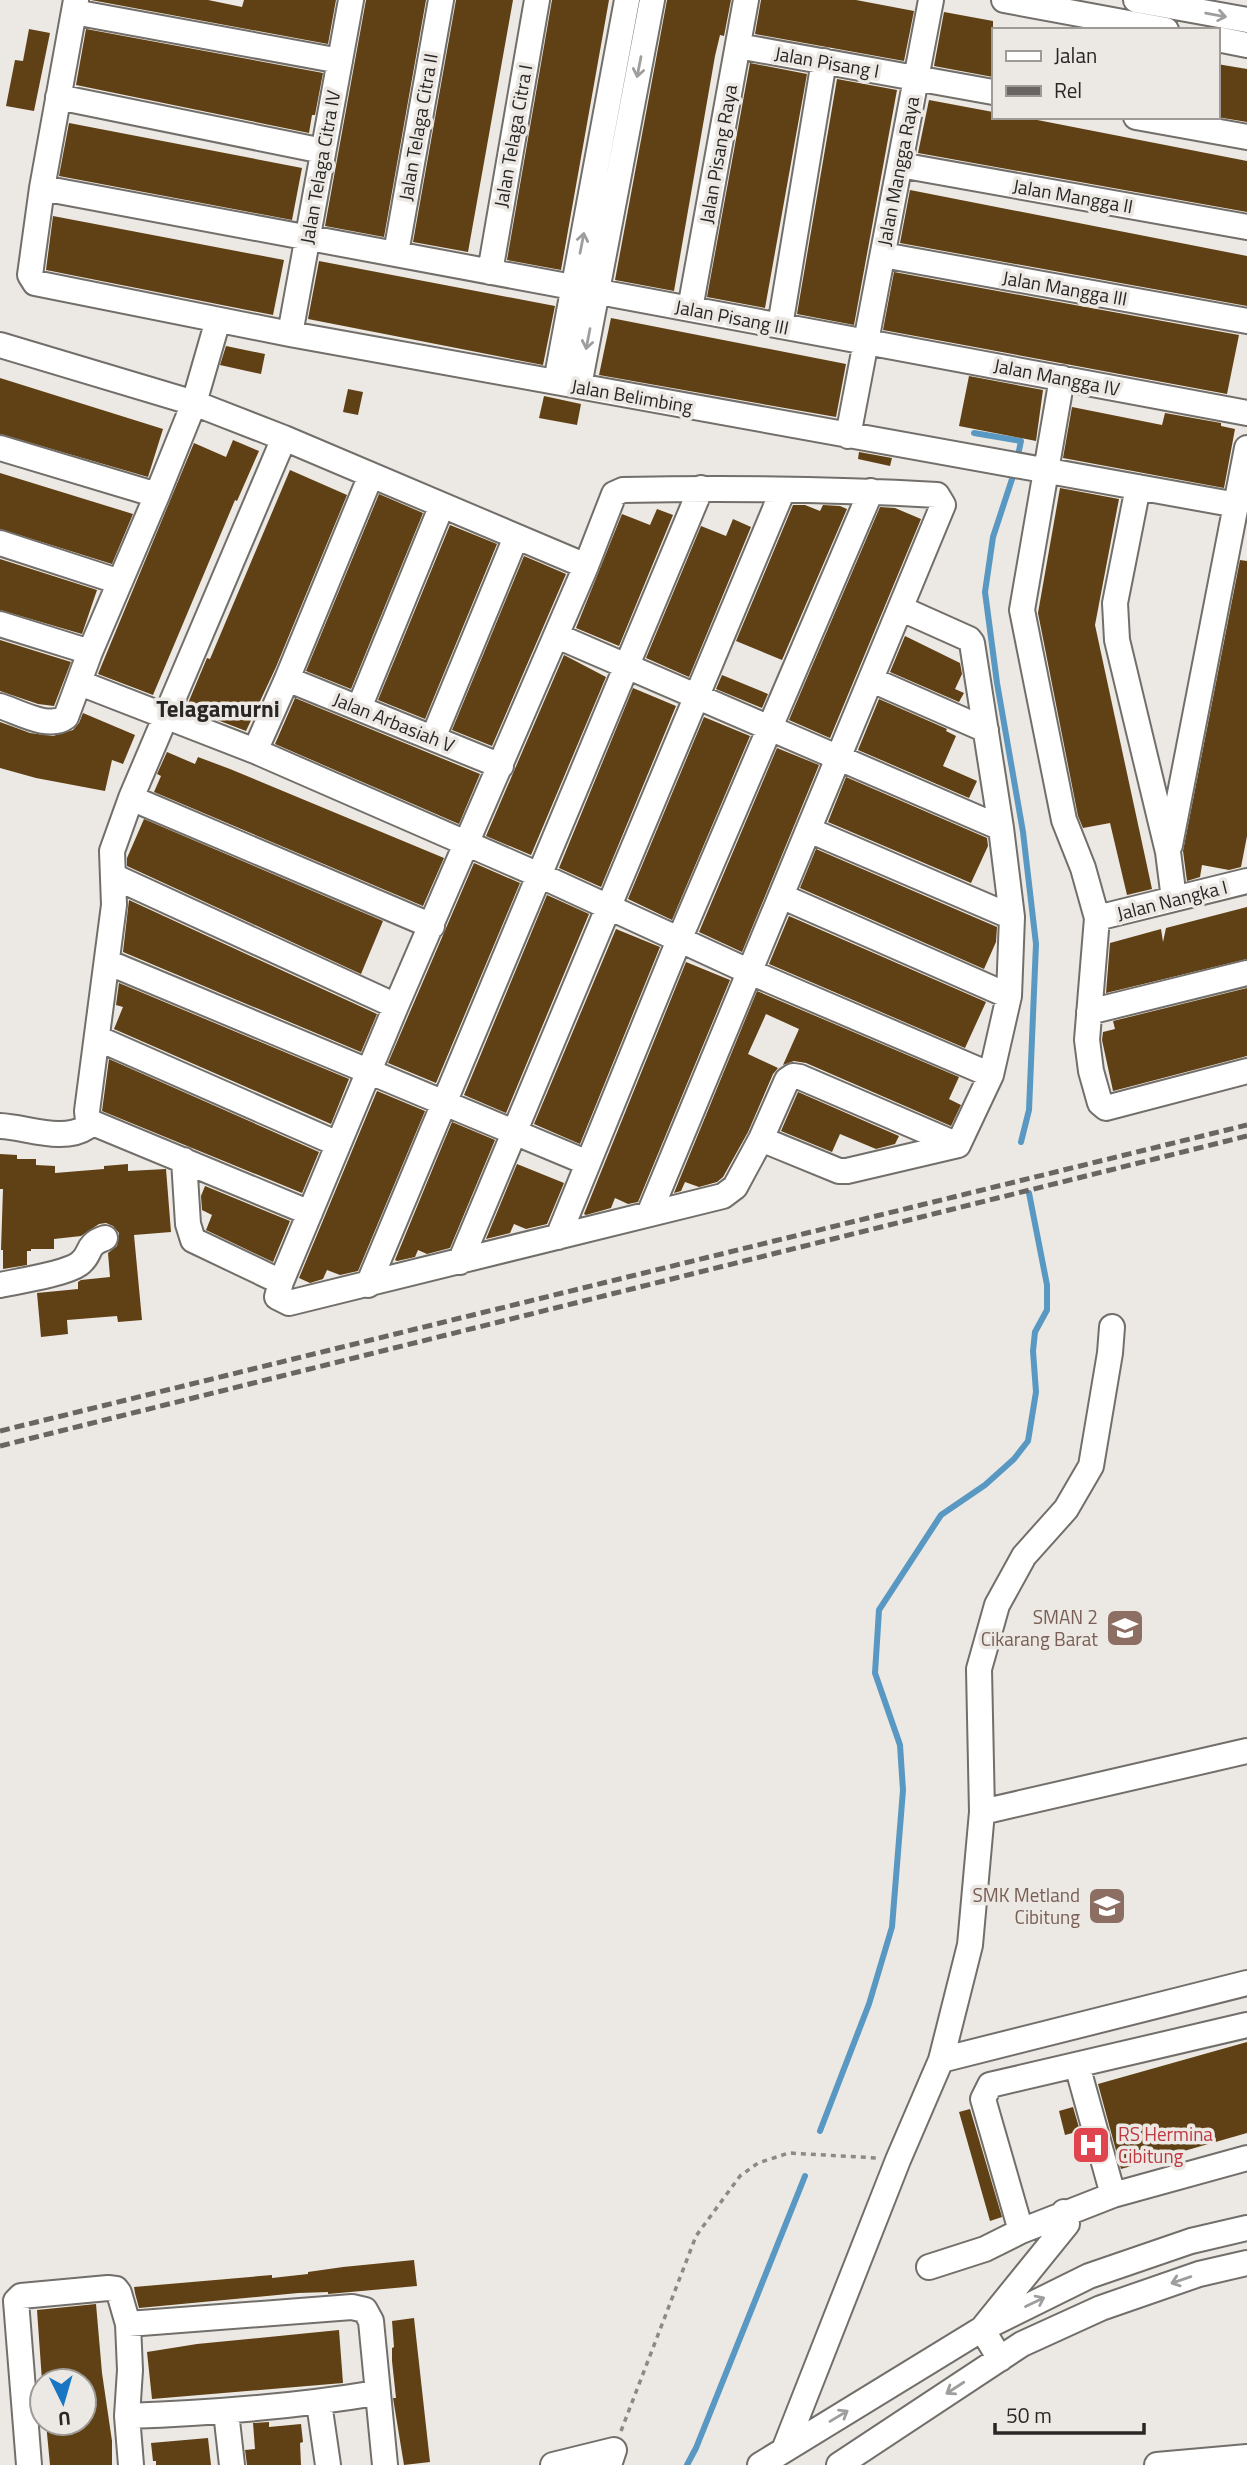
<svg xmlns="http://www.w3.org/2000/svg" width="1247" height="2465" font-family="'Titillium Web',sans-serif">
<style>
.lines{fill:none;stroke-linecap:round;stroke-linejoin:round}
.stream{stroke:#5898c2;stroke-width:6}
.building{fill:#604015}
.minor-casing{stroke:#726f6b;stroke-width:28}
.path{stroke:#8c8986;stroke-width:3.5;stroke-dasharray:5 5;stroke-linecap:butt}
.minor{stroke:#fff;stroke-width:24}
.rail{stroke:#686563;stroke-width:5;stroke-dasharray:10 5;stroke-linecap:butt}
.oneway{stroke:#9f9e9d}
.labels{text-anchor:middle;stroke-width:7;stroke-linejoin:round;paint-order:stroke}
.street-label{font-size:19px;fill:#292726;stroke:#ece8e3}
.education-label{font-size:19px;fill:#785e54;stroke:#ece8e3;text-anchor:end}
.health-label{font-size:19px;fill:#be3a42;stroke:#ece8e3;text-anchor:start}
.quarter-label{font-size:23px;font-weight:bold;fill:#292726;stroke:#ece8e3}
</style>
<rect width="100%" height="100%" fill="#ece8e3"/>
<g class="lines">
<path class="stream" d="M974,433L1021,441L1017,460
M1015,470L993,537L985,592L997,683L1023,832L1036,944L1029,1110L1021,1142
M820,2131L869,2004L892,1927L903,1790L900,1745L875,1673L879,1610L941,1515L985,1485L1014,1459L1028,1441L1036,1392L1033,1351L1035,1332L1047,1310V1285L1029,1193
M687,2465L696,2448L805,2176"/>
</g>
<path class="building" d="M91,0H208L242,7L244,0H336L328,44Z
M366,0H426L384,237L325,226Z
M456,0H513L468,252L413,242Z
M552,0H609L561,270L507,260Z
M667,0H731L724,36L720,35L715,56L674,291L615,280Z
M761,0H856L914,11L904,61L755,34Z
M944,12L993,21V77L934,66Z
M29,29L50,33L34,111L6,106L15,60L23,61Z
M86,29L323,73L315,115H312L309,133L76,85Z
M750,63L807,74L765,308L707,297Z
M1217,64L1247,69V122L1217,117Z
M837,79L897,90L854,325L797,314Z
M929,100L993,112V117H1022L1247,161V212L918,153Z
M69,123L302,168L292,220L59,176Z
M910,190L1247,256V306L900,243Z
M53,216L284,260L273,315L46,270Z
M319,261L555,306L543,365L308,319Z
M894,272L1239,335L1227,394L883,330Z
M611,318L846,364L836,417L599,375Z
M226,346L265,354L261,374L220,365Z
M969,376L1043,390L1036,441L959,426Z
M0,378L163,429L148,477L0,434Z
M348,389L363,392L358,415L343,412Z
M544,396L581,404L577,425L539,418Z
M1072,407L1162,425L1165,413L1221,423V426L1235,429L1224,488L1063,458Z
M233,440L259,451L237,501L235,500L153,695L98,674L194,443L226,457Z
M859,452L892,458L890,466L858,459Z
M290,470L347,495L276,667L246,731L186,708L207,658L210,659Z
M0,473L133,514L112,564L0,529Z
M1060,488L1119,499L1095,625L1152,889L1127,895L1110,823L1083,828L1078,816L1038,613Z
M379,494L423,513L351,689L306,671Z
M793,505H805L820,511L823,505L840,506L847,509L782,660L736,641Z
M880,507L895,508L921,519L830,738L789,720Z
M657,509L673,515L619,646L576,628L622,514L650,525Z
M733,519L751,527L689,677L646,658L701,526L726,536Z
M450,525L497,544L425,719L378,700Z
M524,556L566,574L492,746L452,730Z
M0,559L97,590L82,634L0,610Z
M1240,560L1247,561V836L1241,867L1229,870L1202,865L1200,877L1187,881L1183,851Z
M905,636L960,663L962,674L955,689L964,693L959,702L890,672Z
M0,640L71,662L54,706L38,704L0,691Z
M564,655L606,677L531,855L486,836Z
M722,675L768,694L762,708L716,689Z
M633,688L676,706L601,887L559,868Z
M295,698L480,774L459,824L275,744Z
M879,699L947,729L946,731L956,736L943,766L977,781L969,798L858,750Z
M83,713L135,735L123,764L112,760L105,791L36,778L0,768V722L30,733L53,736L73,730L79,723Z
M704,717L750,736L672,920L628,899Z
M777,748L819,765L742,952L699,932Z
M167,752L195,764L198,757L230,769L444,858L423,906L154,792L161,776L157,774Z
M846,777L987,838L988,846L971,883L828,822Z
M144,819L383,921L361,974L127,866V858Z
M816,849L997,927L996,942L984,969L800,888Z
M474,863L520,883L436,1083L388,1063Z
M547,895L589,914L506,1113L464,1095Z
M129,900L377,1014L361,1052L123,952Z
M1247,907V959L1106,993L1110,943L1161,929L1163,942L1166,928Z
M789,916L986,1002L965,1048L769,964Z
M616,929L660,947L580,1144L534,1124Z
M686,962L730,980L638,1202L628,1204L615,1198L611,1208L586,1215L584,1214Z
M119,983L349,1079L331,1124L114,1029L123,1007L116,1005Z
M1247,988V1056L1113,1091L1102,1040L1103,1032L1115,1029L1113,1021Z
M757,991L959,1077L949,1099L961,1105L951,1126L806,1063L794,1061L783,1065L799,1029L766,1014L748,1054L778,1068L773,1074L748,1132L723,1177L717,1182L699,1187L685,1182L681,1191L674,1193Z
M109,1059L319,1152L302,1193L102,1111Z
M377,1091L425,1111L358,1271L340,1275L327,1270L323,1279L310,1283L299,1278Z
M798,1092L899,1136L895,1144L876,1149L840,1134L832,1152L781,1131Z
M452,1122L495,1140L450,1248L427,1254L418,1250L415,1257L397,1261L395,1260Z
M0,1154L17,1155V1159H36V1165L55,1166V1173L104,1169V1166L128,1164V1171L166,1169L171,1232L134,1235L142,1320L118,1322L117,1316L67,1320L68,1334L41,1337L37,1293L78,1289V1282L81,1280L110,1277L108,1253L117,1246L119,1233L113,1226L106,1223L99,1224L81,1236L54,1239V1249H31V1251H27V1265L3,1269V1250H1L3,1189H0Z
M517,1164L564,1183L547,1224L526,1229L514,1224L510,1233L486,1239Z
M205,1186L290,1221L273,1262L206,1230L212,1215L202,1210L201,1196Z
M1247,2042V2133L1121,2169L1098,2084Z
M1073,2107L1080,2131L1065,2135L1059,2111Z
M970,2109L1002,2217L990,2221L959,2112Z
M414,2260L417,2286L328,2294V2292L298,2293L139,2308L135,2293L134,2287L272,2275V2278L308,2274V2272L343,2267Z
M96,2304L102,2373L112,2441V2465H50L46,2423H87L84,2381H42L37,2310Z
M414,2318L430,2462L404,2465L393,2398H396L392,2361V2348L394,2347L392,2321Z
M339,2330L343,2383L152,2399L147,2352L197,2344Z
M269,2422V2427L301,2424L303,2442L300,2443L301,2465H247L245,2450L255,2449L253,2423Z
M208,2438L211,2465H156V2461H153L151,2443Z"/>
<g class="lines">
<defs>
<path id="minor" d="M76,0L42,188L30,275L35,283L290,334L1237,505
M1004,0L1166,30
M1136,0L1247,20
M74,12L340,61
M1217,39L1247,45
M738,46L993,92
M58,97L323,151
M1136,117L1247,137
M900,165L1247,227
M42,188L1247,413
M396,253L441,0
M883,255L1247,321
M490,272L537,0
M690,309L746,0
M780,326L824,61
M290,334L351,0
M0,345L194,403L284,438L586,566
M1062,378L1022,610L1064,820L1083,868L1097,918L1087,1040L1091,1071L1100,1103L1106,1108L1247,1071
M556,382L627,0
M579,386L652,0
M848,436L931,0
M284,438L131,798L112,851L114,905L87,1111L88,1121L310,1213
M0,448L157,495
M1138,487L1115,603L1117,640L1168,852L1174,899
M0,543L120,582
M0,624L90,652
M557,636L1001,828
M287,679L501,766
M872,680L986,730
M80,683L255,751L539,875L750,972L991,1075
M0,706C19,712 49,730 66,717L90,652L157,495L194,403L218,320
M359,708L442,505
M433,738L516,537
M255,751L287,679L371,475
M131,798L432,926
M809,830L1012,917
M1170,845L1247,448
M115,877L396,1006
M781,896L1009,996
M1097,918L1247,881
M107,962L588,1163
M1089,1012L1247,973
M97,1038L338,1144
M0,1126C26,1127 63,1143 87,1127L88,1121
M761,1139L787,1080L793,1076L800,1077L958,1145
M184,1160L188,1224L193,1240L281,1282
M649,1214L943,505L937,495C833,489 728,488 623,490L614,494L586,566L396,1006L281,1282L277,1297L289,1303L723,1196L735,1187L761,1139L839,1171H847L958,1145L991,1075L1009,996L1012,917L1001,828L972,643L969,639L902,609
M558,1237L679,940L871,491
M460,1262L783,490
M0,1285C19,1281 65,1274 79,1264C93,1254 84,1245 105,1238
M368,1285L701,488
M982,1812L1247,1751
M1247,2025L990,2085L983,2099L1021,2231L1113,2195L1247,2158
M941,2060L1247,1983
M1077,2065L1113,2195
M929,2267L985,2249L1021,2231
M128,2324L352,2307L365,2310L371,2321L385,2465
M1000,2359L982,2329L1067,2224L1064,2212
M319,2403L328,2465
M226,2412L232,2465
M127,2416C211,2413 293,2407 376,2393
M784,2450L898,2160L941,2060L970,1945L982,1812L979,1669L997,1605L1024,1556L1066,1509L1091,1466L1110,1353L1112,1327
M29,2465L16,2301L21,2296L108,2288L116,2289L119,2293L128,2324L130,2370L127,2416L131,2465
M553,2465L614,2450L609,2465
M760,2465L982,2329L1089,2276L1191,2241L1247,2228
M839,2465L1022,2344L1101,2308L1199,2274L1247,2263
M1157,2465L1247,2457"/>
</defs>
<use href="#minor" class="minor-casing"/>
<path class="path" d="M621,2431L696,2236L740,2176L758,2163L789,2153L877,2158"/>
<use href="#minor" class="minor"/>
<path class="rail" d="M0,1431L1247,1125
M0,1446L1247,1136"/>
</g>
<defs><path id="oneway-shaft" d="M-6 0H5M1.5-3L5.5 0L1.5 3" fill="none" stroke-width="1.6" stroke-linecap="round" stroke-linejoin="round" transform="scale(1.75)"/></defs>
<g class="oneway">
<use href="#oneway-shaft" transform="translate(1216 15) rotate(10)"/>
<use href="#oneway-shaft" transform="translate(639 67) rotate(101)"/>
<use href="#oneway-shaft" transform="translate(582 243) rotate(-79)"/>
<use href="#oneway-shaft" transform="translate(588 339) rotate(101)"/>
<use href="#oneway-shaft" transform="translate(1181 2280) rotate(161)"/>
<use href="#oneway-shaft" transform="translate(1035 2302) rotate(-26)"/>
<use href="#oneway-shaft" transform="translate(955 2388) rotate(147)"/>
<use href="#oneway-shaft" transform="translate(839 2416) rotate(-31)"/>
</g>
<defs>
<symbol id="school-square" viewBox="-11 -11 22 22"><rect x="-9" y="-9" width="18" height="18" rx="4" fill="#8d6e63" stroke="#ece8e3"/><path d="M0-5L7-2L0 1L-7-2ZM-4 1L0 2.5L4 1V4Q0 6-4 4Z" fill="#fff"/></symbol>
<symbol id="hospital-square" viewBox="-11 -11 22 22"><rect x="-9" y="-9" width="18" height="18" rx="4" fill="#e0444e" stroke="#ece8e3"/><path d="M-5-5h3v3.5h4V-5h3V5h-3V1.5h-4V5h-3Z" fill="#fff"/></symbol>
</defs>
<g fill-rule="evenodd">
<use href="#school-square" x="1103" y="1606" width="44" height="44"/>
<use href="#school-square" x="1085" y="1884" width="44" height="44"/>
<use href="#hospital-square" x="1069" y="2123" width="44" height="44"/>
</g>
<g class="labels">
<g class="street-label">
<text transform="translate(827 62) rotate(10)" y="7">Jalan Pisang I</text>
<text transform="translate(418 127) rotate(-80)" y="7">Jalan Telaga Citra II</text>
<text transform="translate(513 136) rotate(-80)" y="7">Jalan Telaga Citra I</text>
<text transform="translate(718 154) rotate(-80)" y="7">Jalan Pisang Raya</text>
<text transform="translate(320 167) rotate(-80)" y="7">Jalan Telaga Citra IV</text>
<text transform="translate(898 171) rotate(-79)" y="7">Jalan Mangga Raya</text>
<text transform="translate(1073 196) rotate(10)" y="7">Jalan Mangga II</text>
<text transform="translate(1065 288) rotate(10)" y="7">Jalan Mangga III</text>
<text transform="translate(732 317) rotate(11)" y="7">Jalan Pisang III</text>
<text transform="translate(1057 377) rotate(11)" y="7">Jalan Mangga IV</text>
<text transform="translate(632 396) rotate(10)" y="7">Jalan Belimbing</text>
<text transform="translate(394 722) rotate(22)" y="7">Jalan Arbasiah V</text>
<text transform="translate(1172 900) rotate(-14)" y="7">Jalan Nangka I</text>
</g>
<g class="education-label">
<text x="1098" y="1624">SMAN 2<tspan x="1098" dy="22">Cikarang Barat</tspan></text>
<text x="1080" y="1902">SMK Metland<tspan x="1080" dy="22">Cibitung</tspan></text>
</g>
<g class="health-label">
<text x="1118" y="2141">RS Hermina<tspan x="1118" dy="22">Cibitung</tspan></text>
</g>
<g class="quarter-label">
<text x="218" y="717">Telagamurni</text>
</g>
</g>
<rect x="992" y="28" width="228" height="91" fill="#ece8e3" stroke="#9e9b97" stroke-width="2"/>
<rect x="1006" y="51" width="35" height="10" fill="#ffffff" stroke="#9e9b97" stroke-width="2"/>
<text x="1054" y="63" font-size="21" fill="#292726">Jalan</text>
<rect x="1006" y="86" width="35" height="10" fill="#686563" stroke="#9e9b97" stroke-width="2"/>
<text x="1054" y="98" font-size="21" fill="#292726">Rel</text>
<g transform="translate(63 2402) rotate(175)"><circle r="33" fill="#ece8e3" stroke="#9e9b97" stroke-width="2"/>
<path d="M0-5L12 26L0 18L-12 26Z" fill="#1976c3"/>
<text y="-10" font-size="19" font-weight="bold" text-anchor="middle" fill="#292726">U</text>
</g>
<path d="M995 2423v10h149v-10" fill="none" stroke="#292726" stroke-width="3.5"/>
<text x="1006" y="2423" font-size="21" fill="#292726" stroke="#ece8e3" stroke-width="5" paint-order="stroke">50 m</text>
</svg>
